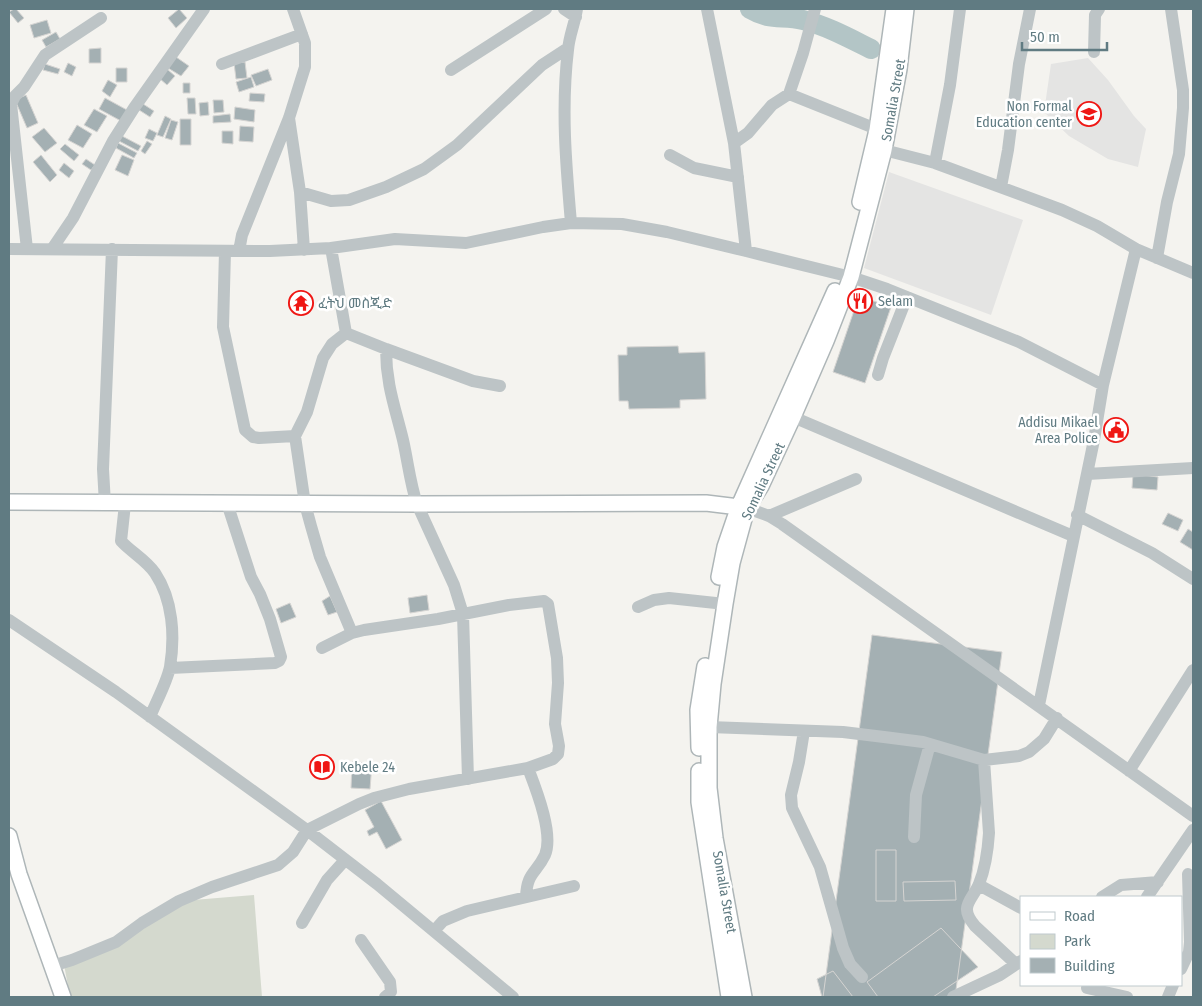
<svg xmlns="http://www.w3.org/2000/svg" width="1202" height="1006" font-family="'Fira Sans Condensed','Noto Sans Ethiopic',sans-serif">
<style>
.built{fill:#e4e4e3}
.green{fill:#d4d9ce}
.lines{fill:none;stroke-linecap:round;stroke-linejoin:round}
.river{stroke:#b3c5c6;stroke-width:20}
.building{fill:#a4b0b3;stroke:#d5d4d2}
.major-casing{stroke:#aeb6b8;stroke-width:18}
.minor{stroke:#bdc4c6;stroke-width:12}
.major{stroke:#fff;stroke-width:15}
.labels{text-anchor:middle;stroke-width:5;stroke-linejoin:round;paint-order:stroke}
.street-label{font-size:14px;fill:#607b82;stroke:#fff}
.poi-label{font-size:14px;fill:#607b82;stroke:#fff;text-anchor:start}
</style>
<rect width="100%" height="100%" fill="#f4f3ef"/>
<path class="built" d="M1088,58L1108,80L1134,116L1146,129L1138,167L1108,159L1069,136L1044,112L1051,64Z
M889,172L1023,220L991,315L864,268Z"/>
<path class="green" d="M254,895L262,997H70L63,959L122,943L181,901Z"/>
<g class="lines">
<path class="river" d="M750,9C770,21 782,15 803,20C827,26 849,38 871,49"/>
</g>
<path class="building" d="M14,9H16L24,18L18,23L9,12Z
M179,9L187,18L176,28L168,18Z
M47,20L51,33L34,38L30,25Z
M56,32L60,39L46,47L42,40Z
M101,48V63H89V49Z
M176,57L189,66L181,76L168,68Z
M245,62L247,78L236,79L234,63Z
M68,63L76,67L72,76L64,72Z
M45,64L60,69L58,74L43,70Z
M116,68H127V82H116Z
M167,69L175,76L167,85L159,78Z
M268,69L272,80L256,86L251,75Z
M251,77L254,87L239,92L236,82Z
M108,80L117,85L110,97L102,91Z
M183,83H190V93H183Z
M250,93L265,94L264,102L249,101Z
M26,95L38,123L27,128L15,100Z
M105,98L127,110L121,121L99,109Z
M187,98H195L196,114H188Z
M213,100H223L224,112L214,113Z
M140,102L154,111L150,117L136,108Z
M208,102L209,115L200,116L199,103Z
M235,107L255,110L254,122L234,119Z
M94,109L107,116L97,132L84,125Z
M230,114L231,122L213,123V116Z
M165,116L171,119L163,137L157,135Z
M180,119H191V145H180Z
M171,120L178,122L172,140L165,138Z
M77,125L92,134L83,148L68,140Z
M240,126L254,127L253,142L239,141Z
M44,128L57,143L45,152L32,137Z
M149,129L157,133L153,141L145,138Z
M222,131H233V144L222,143Z
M122,136L141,146L138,151L119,141Z
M147,141L152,144L145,154L141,151Z
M118,143L137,153L134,158L116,148Z
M65,144L79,155L74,161L60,149Z
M41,155L57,175L50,182L33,162Z
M122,155L134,160L128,176L115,170Z
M86,159L95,165L91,170L82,164Z
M64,163L74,171L69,178L59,170Z
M859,296L891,307L865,383L833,372Z
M678,346L679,353L705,352L706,399L680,400V408L629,409L628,401H619L618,355H627V347Z
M1133,474L1158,477L1157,490L1132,488Z
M1168,513L1183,520L1178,531L1162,524Z
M1188,529L1193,532V550L1180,542Z
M427,595L429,610L410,613L408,598Z
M330,596L337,612L328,615L322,601Z
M290,603L296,617L281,623L276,609Z
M872,635L1002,652L955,997H823Z
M352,762L372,763L370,789L351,788Z
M381,801L402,840L386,849L377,832L369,836L367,831L374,827L365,810Z
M876,850H896V901H876Z
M955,881L956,900L904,901L903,882Z
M941,928L978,967L933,997H878L867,982Z
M833,971L853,997H822L817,979Z"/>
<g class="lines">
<defs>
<path id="major" d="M860,202L877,130L894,9
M9,502L417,504L706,503L747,508
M719,577L725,547L739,506L835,291
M699,748L698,710L705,666
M699,771V802L729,997
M9,836L19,874L63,997
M744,997L715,838L709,788V727L713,684L725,604L732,563L747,508L761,486L793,417L826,341L851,277L884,150L899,69L906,9"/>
</defs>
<use href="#major" class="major-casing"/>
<path class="minor" d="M564,9L576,17
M707,9L734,143L746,251
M1094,52L1095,15L1099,9
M222,64L302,34
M451,70L546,9
M789,94L884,132
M289,118L300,192L304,250
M734,143L748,133L772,105L789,94L803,53L815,9
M884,150L935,163L1062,210L1097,226L1136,249L1193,273
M670,155L694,168L738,177
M935,163L950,85L960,9
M1001,187L1008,150L1019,64L1030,9
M300,192L331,201L349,200L386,187L424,169L457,145L542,65L568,48
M571,223C566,165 561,108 568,50C569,36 575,23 577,9
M331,248L346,333
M9,249L270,251L331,248L395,239L466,243L543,227L571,223L622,224L667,232L746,251L851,277L887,289L1019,342L1103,385
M27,249L11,104L15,96L24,87L45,55L101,18
M52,249L73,218L113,141L134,108L204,9
M225,251L223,327L245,430L253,437L259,438L295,436
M239,251L242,235L289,118L305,67V43L293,9
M1157,258L1167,202L1179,154L1183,108V90L1171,9
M346,333L332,344L323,358L307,412L295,436L305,504L311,526L320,557L352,633
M346,333L386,349L473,381L500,386
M386,349C386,384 395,407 403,440C408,462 410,483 417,504L454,585L463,614L468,779
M878,375L883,358L907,297
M793,417L1073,536
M1087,474L1193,468
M105,504L103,469L112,249
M125,504L121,541C131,552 146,560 155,573C173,600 175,636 170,667C167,682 156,702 150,717
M747,508L769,516L782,524L1193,816
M1077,515L1152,553L1193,579
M769,516L856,479
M638,607L654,600L669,598L725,604
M9,620L116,692L307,830L377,884L513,997
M170,668L275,663L279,661L281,657L270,619L260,594L251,577L227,503
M1039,705L1094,440L1103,385L1136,249
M709,727L843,732L884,737L923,742L984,760L1019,756L1029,752L1044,739L1057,718
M804,731L799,762L791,795L792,808L820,867L843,948L850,964L862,977
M984,760L989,833C988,849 985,869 979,884C972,901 958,906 975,926L1016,964
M1129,771L1193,670
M914,837L916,795L930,744
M979,885L1021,908
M526,897C527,872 536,874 545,855C554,834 536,789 528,768
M1102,897L1121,885L1158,882
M1147,897L1193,830
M302,923L327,880L345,860
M434,931L443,921L467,911L574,886
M361,940L390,982L391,992L385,997
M52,966L72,960L116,942L142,923L179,901L212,887L278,865L293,852L307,830L359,804L374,798L409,789L528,768L553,759L558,754L559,746L555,724L558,683L557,658L548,604L544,601L509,605L438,619L364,630L352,633L322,648
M1181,969L1189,952L1190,942L1188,874
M1087,988L1127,997
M953,997L1000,975L1021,961
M1168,997L1173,985"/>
<use href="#major" class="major"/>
</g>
<defs>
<symbol id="school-ring" viewBox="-11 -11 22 22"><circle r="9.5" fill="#fff" stroke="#ef1714" stroke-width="1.5"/><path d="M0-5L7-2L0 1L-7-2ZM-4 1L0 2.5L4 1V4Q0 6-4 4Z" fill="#ef1714"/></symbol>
<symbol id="restaurant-ring" viewBox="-11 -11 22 22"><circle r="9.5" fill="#fff" stroke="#ef1714" stroke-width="1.5"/><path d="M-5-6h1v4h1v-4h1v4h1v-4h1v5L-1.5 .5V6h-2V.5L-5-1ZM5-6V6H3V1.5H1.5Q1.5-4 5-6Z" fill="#ef1714"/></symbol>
<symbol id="temple-ring" viewBox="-11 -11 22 22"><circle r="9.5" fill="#fff" stroke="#ef1714" stroke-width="1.5"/><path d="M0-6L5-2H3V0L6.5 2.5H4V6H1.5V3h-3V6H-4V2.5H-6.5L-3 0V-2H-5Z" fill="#ef1714"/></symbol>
<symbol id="civic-ring" viewBox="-11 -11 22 22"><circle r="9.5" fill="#fff" stroke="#ef1714" stroke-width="1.5"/><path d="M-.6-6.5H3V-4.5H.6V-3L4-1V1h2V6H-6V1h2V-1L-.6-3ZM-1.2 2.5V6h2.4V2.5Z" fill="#ef1714"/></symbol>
<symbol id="library-ring" viewBox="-11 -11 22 22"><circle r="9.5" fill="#fff" stroke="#ef1714" stroke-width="1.5"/><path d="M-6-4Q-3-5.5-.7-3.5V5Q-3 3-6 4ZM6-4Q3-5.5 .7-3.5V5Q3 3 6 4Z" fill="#ef1714"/></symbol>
</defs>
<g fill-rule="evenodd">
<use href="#school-ring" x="1075" y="100" width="28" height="28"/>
<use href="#restaurant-ring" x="846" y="287" width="28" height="28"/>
<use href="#temple-ring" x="287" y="289" width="28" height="28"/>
<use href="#civic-ring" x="1102" y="416" width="28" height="28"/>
<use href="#library-ring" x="308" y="753" width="28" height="28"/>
</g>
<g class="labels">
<g class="street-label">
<text transform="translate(893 100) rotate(-80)" y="5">Somalia Street</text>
<text transform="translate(763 481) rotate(-65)" y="5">Somalia Street</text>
<text transform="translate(725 892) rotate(80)" y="5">Somalia Street</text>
</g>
<g class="poi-label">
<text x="1072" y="111" text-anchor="end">Non Formal<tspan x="1072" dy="16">Education center</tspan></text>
<text x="878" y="306">Selam</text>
<text x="318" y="308">ፈትህ መስጂድ</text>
<text x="1098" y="427" text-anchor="end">Addisu Mikael<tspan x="1098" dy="16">Area Police</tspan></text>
<text x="340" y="772">Kebele 24</text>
</g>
</g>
<rect width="1202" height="1006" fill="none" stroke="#607b82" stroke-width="20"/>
<rect x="1020" y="896" width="162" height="90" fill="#ffffff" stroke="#bfcacd"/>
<rect x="1030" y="912" width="25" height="8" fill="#ffffff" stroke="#bfcacd"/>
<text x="1064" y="921" font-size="15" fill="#607b82">Road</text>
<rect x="1030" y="934" width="25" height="15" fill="#d4d9ce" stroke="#bfcacd"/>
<text x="1064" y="946" font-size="15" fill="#607b82">Park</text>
<rect x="1030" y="958" width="25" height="15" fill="#a4b0b3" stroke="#bfcacd"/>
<text x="1064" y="971" font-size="15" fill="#607b82">Building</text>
<path d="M1022 42v8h85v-8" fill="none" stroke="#607b82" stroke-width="2.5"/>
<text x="1030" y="42" font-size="15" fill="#607b82" stroke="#ffffff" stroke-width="4" paint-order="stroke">50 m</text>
</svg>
